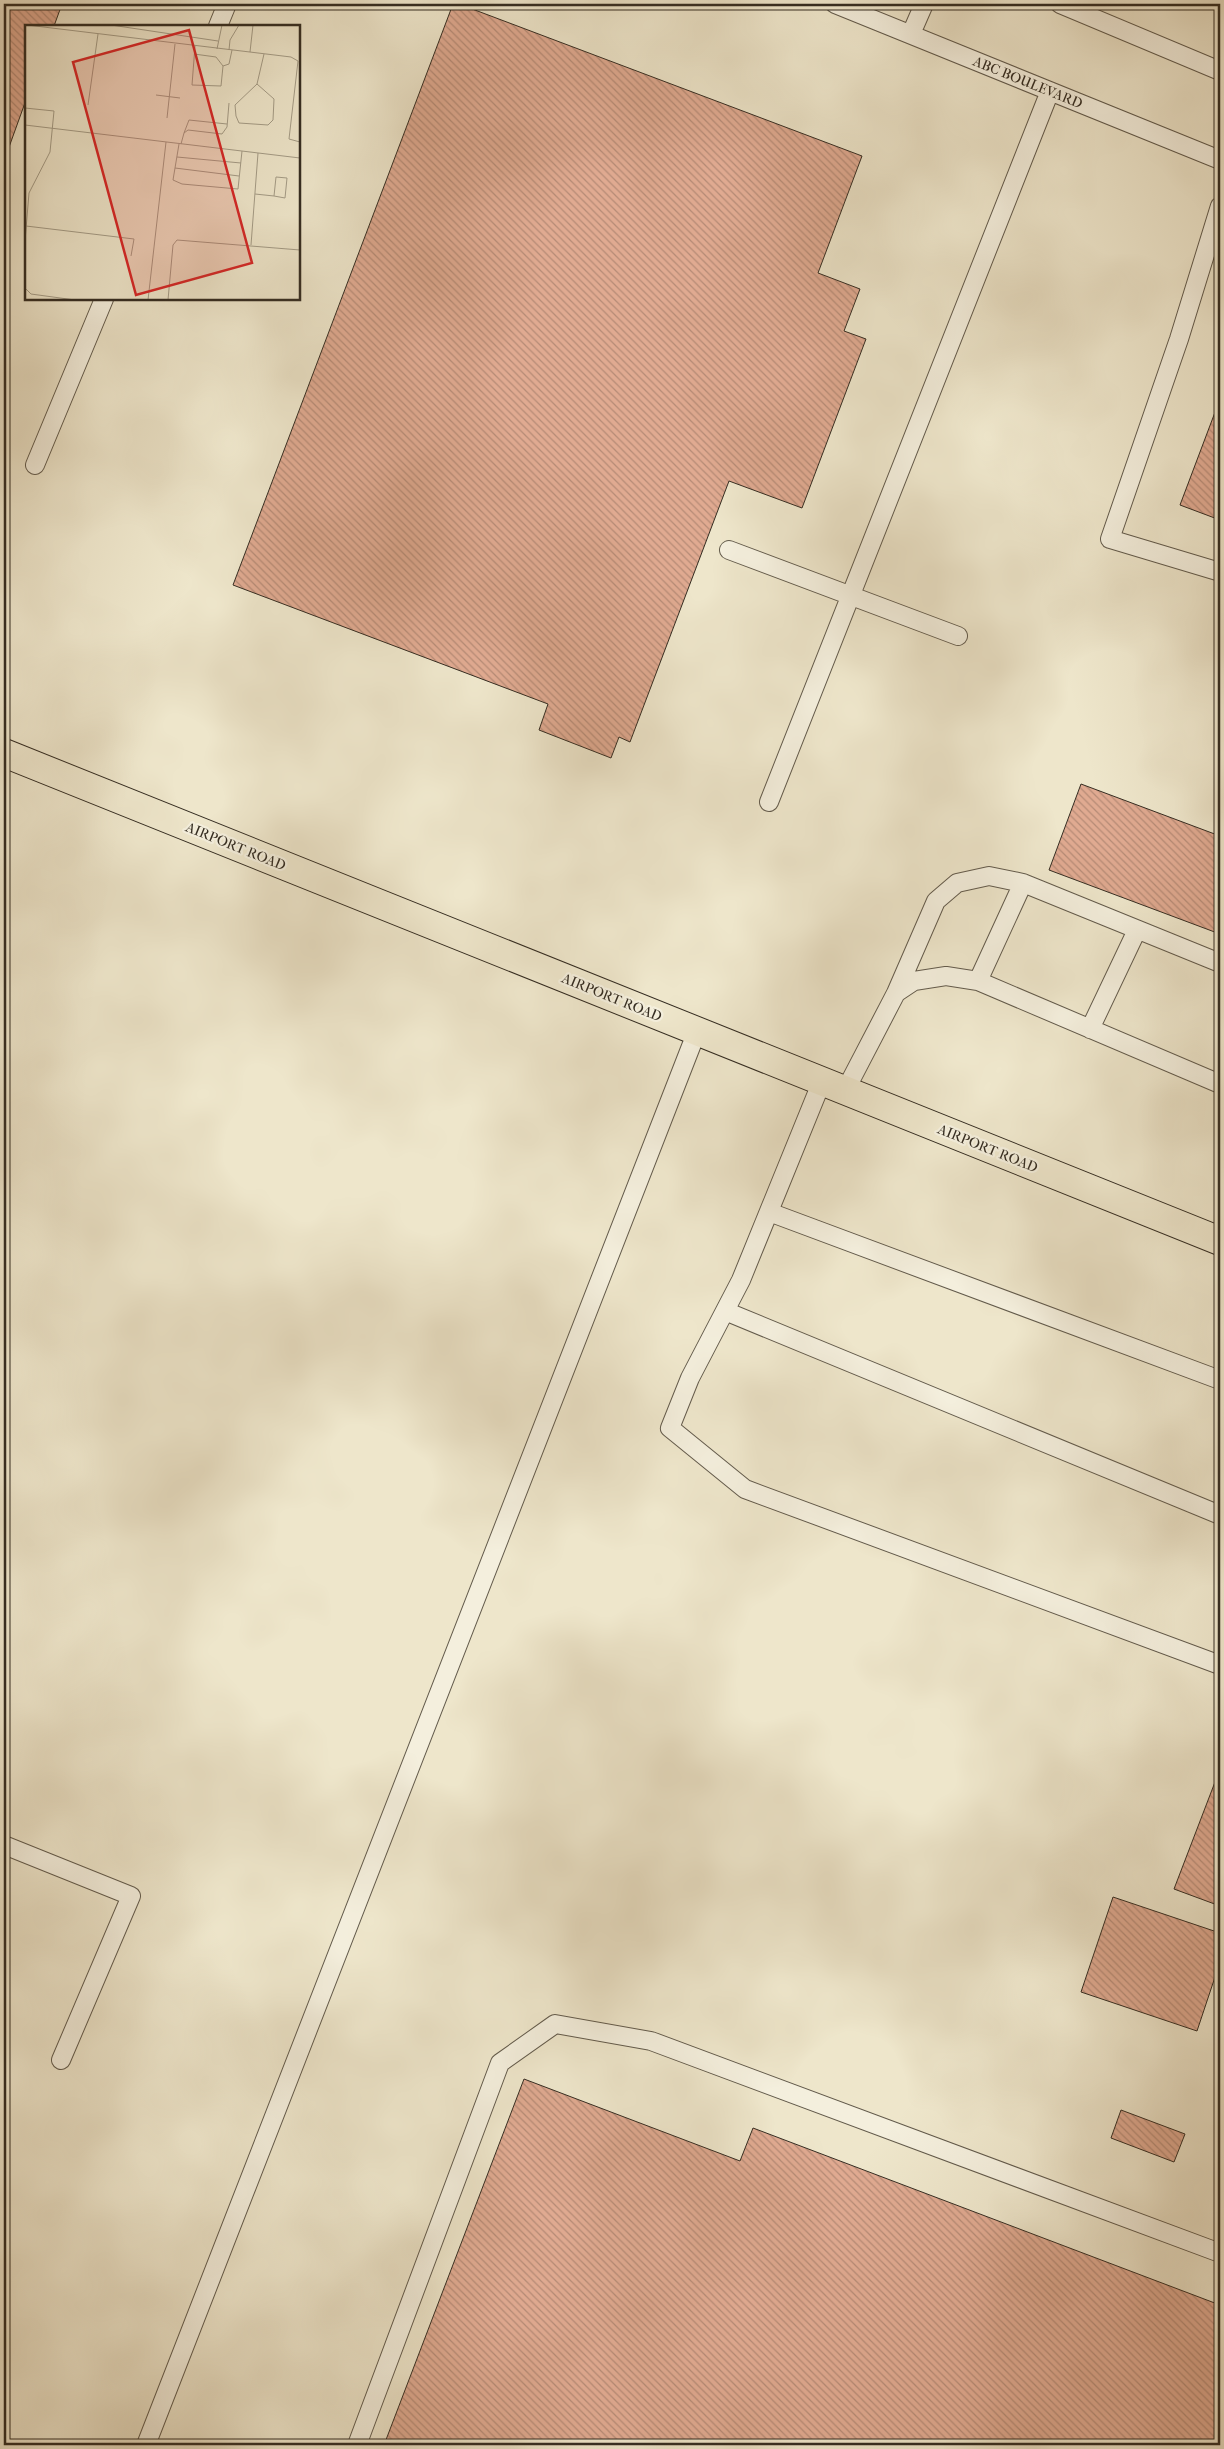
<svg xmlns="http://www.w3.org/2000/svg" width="1224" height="2449" font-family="'IM FELL French Canon',serif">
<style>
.building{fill:url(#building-back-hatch);stroke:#352d22}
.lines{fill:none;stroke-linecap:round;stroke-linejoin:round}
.lane-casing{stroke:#635b4c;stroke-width:20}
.highway-casing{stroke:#352d22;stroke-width:30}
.lane{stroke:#f4efdd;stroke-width:18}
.highway{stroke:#eee6cb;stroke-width:28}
.labels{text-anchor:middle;stroke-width:4.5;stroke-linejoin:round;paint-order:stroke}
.street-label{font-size:14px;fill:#352d22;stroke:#f4efdd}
.inset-road{fill:none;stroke:#a49c87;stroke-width:1}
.view{fill:#d62828;fill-opacity:0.15;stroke:#d62828;stroke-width:2.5}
.inset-edge{fill:none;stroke:#352d22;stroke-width:2.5}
</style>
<defs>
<pattern id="building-back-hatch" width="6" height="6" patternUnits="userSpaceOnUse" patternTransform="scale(1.25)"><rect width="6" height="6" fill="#e0aa91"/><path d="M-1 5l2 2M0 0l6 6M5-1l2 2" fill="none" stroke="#b68b76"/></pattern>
</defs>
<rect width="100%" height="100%" fill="#eee6cb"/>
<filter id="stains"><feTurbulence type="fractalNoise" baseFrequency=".004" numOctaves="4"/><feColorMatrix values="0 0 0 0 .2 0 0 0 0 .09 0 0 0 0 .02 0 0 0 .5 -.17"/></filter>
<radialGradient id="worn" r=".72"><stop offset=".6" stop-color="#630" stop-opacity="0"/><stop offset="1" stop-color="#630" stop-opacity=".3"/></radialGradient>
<path class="building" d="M4,4H62L54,26H26V100L4,161Z
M453,4H459L862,156L818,273L860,289L844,331L866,339L802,508L729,481L630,742L619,737L611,758L539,730L548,704L233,585Z
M1220,399V520L1180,505Z
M1081,784L1220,836V934L1049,870Z
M1220,1769V1906L1174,1889Z
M1113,1897L1220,1933V1962L1197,2031L1081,1992Z
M524,2079L740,2161L753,2128L1220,2305V2445H384Z
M1121,2110L1185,2134L1174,2162L1111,2138Z"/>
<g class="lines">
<defs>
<path id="lane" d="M835,4L1220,160
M1060,4L1220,71
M218,26L227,4
M911,34L924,4
M1220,206L1179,339L1110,539L1220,572
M35,465L104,299
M729,550L958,636
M769,802L1050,91
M978,981L1023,883
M896,993L936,901L957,883L989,876L1023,883L1220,963
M1090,1029L1137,930
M822,1081L741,1280L690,1378L670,1428L745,1489L1220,1665
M845,1091L896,993L914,981L946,976L978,981L1220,1084
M769,1212L1220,1380
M725,1311L1220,1515
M4,1845L131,1896L61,2060
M146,2445L697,1031
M357,2445L500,2063L555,2024L651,2041L1220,2253"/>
<path id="highway" d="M4,753L1220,1241"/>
</defs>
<use href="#lane" class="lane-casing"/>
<use href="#highway" class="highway-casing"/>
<use href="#lane" class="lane"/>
<use href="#highway" class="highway"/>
</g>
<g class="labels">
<g class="street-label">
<text transform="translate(1028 82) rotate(22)" y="5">ABC BOULEVARD</text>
<text transform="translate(236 846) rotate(22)" y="5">AIRPORT ROAD</text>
<text transform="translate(612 997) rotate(22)" y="5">AIRPORT ROAD</text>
<text transform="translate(988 1148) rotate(22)" y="5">AIRPORT ROAD</text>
</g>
</g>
<g transform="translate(25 25)">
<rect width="275" height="275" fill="#eee6cb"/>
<path class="inset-road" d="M2,0L266,32L273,36L264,114L275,117M86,0L193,16M170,21L167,60L196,61L198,41L204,39L207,25M192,24L197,0M204,25L205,15L214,0M225,27L228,0M169,29L191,32L198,41M232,59L249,74L248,95L243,100L214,98L211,91L210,80L232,59L239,29M131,70L155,73M63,80L73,9M0,83L29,86L25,127L4,168L0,216M142,93L150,19M0,100L275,133M159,108L164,95L202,99M154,119L148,155L157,159L213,164L217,126M156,119L159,108L163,105L197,109L202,102L204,78M152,132L216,138M150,143L214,151M230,169L249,171L251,152L262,153L260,173L249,171M1,201L109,214L106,231M226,220L233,128M0,263L6,269L50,275M123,275L141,117M143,275L148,220L152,215L275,225"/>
<path class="view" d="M164,5L227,238L111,270L48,37Z"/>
<rect width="275" height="275" class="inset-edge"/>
</g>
<rect width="1224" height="2449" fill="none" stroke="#eee6cb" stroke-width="20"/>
<rect x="5" y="5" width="1214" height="2439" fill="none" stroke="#352d22" stroke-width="2.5"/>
<rect x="10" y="10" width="1204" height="2429" fill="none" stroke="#352d22"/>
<rect width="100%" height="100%" filter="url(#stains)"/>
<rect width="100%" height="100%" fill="url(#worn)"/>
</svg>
